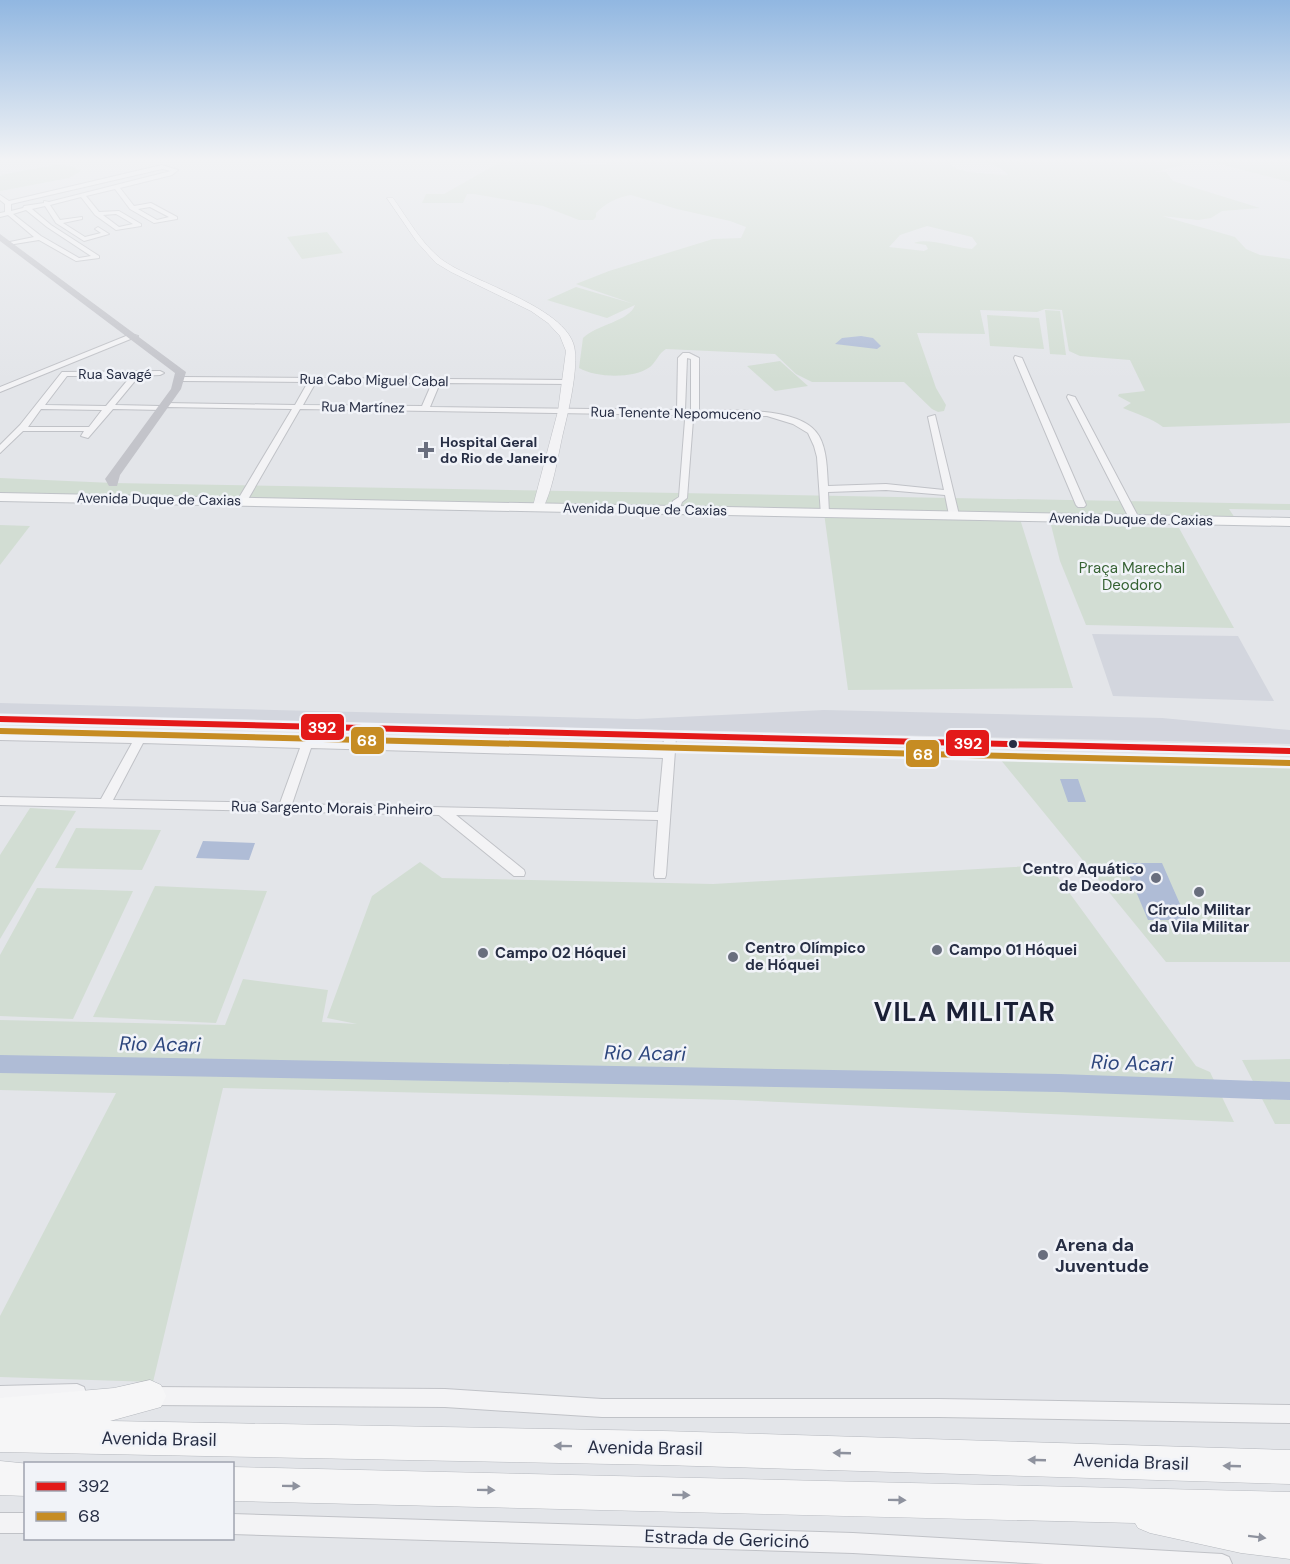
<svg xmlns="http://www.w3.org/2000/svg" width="1290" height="1564" font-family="'DM Sans',sans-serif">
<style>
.built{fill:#d3d6de}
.green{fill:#d2ddd3;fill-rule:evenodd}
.water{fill:#afbcd6}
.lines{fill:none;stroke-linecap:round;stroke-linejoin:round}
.river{fill:#afbcd6;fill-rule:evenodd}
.minor-casing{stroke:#c0c2c7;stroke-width:2}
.tertiary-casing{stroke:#c0c2c7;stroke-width:1}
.primary-casing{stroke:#bfc2c7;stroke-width:2}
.motorway-casing{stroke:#b5b8be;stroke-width:1}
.minor{fill:#f3f3f5;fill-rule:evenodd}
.tertiary{fill:#f3f3f5;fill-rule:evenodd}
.secondary{fill:#c3c4ca;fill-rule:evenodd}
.primary{fill:#f6f6f7;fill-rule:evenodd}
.motorway{fill:#f6f6f7;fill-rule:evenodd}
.bus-1-casing{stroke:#f1f3f8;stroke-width:5}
.bus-2-casing{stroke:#f1f3f8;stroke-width:5}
.bus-1{fill:#e31919;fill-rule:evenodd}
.bus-2{fill:#c68c23;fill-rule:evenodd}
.oneway{fill:#8e929e}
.poi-dot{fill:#696e7e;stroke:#f1f3f8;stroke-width:2}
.bus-dot{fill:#272e44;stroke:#f1f3f8;stroke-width:2}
.labels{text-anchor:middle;stroke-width:5;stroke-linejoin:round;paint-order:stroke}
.far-street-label{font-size:14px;fill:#272e44;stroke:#f1f3f8}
.far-poi-label{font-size:14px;font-weight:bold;fill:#272e44;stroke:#f1f3f8;text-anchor:start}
.park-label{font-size:15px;fill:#366233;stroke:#f1f3f8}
.street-label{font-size:15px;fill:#272e44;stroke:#f1f3f8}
.poi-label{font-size:15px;font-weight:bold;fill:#272e44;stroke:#f1f3f8;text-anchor:start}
.near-poi-label{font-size:18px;font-weight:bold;fill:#272e44;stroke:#f1f3f8;text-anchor:start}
.near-street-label{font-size:18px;fill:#272e44;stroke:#f1f3f8}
.near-water-label{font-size:20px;font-style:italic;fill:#2d467d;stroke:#f1f3f8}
.near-district-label{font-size:26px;font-weight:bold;letter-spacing:1.5px;fill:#1a1f35;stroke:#f1f3f8}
.line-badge{stroke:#f1f3f8;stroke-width:2}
.badge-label{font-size:16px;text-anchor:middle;font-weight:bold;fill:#fff}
</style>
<rect width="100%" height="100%" fill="#e3e5e9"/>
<path class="built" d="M1092,634L1238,636L1274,701L1113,696Z
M0,703L637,719L824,710L1162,718L1290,730V744L0,715Z"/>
<path class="green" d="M502,161H569L588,165H606L607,161H953L950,165L960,170L976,173L1008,175L1002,169L984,161H1184L1182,165L1155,172H1166L1173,181L1260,208L1222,211L1211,218L1198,220L1162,216L1235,237L1246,249L1260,255L1290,259V423L1163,427C1151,418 1137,414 1123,408L1131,403L1118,396L1119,394L1145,391L1130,360L1080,356L1069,351L1062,310L1045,309L1037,312L980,310L985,334L917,333L936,388L946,405L944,411L938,412L932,409L904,382H812L796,374L775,354L666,349C658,354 657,361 650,367C633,379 597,378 579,368L583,338C596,325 630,321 635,305L607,318L547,300L576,287L634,304L576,284L609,271L713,239L741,238L746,227L730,221L677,209L631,195C620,196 604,204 596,213V217L593,220H579L543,206L474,194H467L463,203H422L426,194H444ZM927,226L972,237L977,244L972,249C957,248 926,237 914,243L926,245L928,249L924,251L889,247L900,235Z
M1208,161H1290V182Z
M55,165L71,166L81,171L69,178L0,191V176L4,175H0Z
M327,232L343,253L302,259L287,237Z
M1045,310L1060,311L1066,355L1050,354Z
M987,315L1039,318L1044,349L990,346Z
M780,361L808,386L775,391L747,366Z
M0,478L113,483L1290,504V510L1229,509L1237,521L1020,519L1073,688L848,690L824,513L0,496Z
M0,525L30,526L0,565Z
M1051,525L1179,528L1234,628L1086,625L1060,561Z
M1004,753L1290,758V962H1166L1000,759V755Z
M30,808L76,811L0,939V855Z
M76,828L161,830L142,870L55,868Z
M420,862L442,878L713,884L1049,865L1196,1066L1210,1072L1234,1122L734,1100L223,1088L153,1382L0,1377V1316L116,1093L0,1090V1020L225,1025L243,979L328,990L322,1022L357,1024L327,1018L372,896Z
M155,886L267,891L216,1023L93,1017Z
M37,888L133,891L73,1019L0,1016V955Z
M1290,1059V1124H1275L1242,1060Z"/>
<path class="water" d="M861,336L873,338L881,346L877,349L835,344L842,338Z
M1060,779H1078L1086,802H1068Z
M203,841L255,843L249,860L196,858Z
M1124,863H1162L1187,920H1148Z"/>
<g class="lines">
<path class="river" d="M0,1055L1059,1074L1290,1082V1100L1059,1092L0,1073Z"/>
<defs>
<path id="minor" d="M162,165L178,170L172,175L120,188L134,206L151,203L177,217V219L154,223L130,209L115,189L86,196L99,212L119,211L141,224V226L116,230L95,215L81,197L50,205L60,220L82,217V219L63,223L85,237L101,233L95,229L98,227L109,234L84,241L56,223L45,206L32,209L51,225L99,256V258L76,261L39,240L8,245L5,243L34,237L8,215L0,217V213L5,212V204L0,200V195L9,201ZM162,169L171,171L49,202L44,201V203L24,206L23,208L11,211V204ZM150,207L169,217L157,220L138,209ZM26,210L47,227L91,256L79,258L41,236L13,214ZM116,214L133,224L119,227L103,215Z
M131,334L138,336L0,392V387Z
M683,353H689L699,358V411C730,411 801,405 819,436C827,450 827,470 828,486L886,484L944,490L928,417L935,415L959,515L954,518L949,515L945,495L886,490L828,492L829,513L824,516L821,515L817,457L814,446L808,433L793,424L767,416L697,415L693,420L687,498L682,502L679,511L676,512L671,509L673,501L679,497L685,420L680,415L300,409L247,501L242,504L237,501L292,409L166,407L162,410L113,409L88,438L81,436L84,431H23L0,453V445L20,425L62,372H65L160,371L164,373L160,375L139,376L115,405L160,406L164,403L295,405L308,382L180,381L176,379L180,377L567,380L571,382L570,384L440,383L430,407L677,410L678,358ZM687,358L691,359V410H685ZM67,376H131L106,406L45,405ZM316,382L432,383L422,406L303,405ZM41,409L102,410L89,427H28Z
M1015,356L1022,358L1086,505L1084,507H1078L1076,505L1014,358Z
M1068,395L1075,397L1140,520L1138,522H1132L1130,520L1067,397Z
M0,732L663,750L664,737L670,733L676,737L666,875L665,878H655L654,875L658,820L456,815L524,870L525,873L524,876H514L439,815L0,805V797L101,799L132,743L0,740ZM143,743L300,748L280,803L113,800ZM311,748L663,758L658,812L292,804Z
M77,1384L84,1387L86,1393L84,1399L77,1402L0,1404V1386Z
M152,1387L445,1389L602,1399H939L1290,1405V1423L939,1417H602L445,1407L152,1405L145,1403L143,1396L145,1389Z
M0,1513H26V1533H0Z
M232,1514L853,1533L1222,1554L1229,1557L1232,1564H1044L853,1553L232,1534Z"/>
<path id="tertiary" d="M387,198H393C408,219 421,243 441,259C472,283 573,308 575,352C577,373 569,409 564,429C558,453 554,487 543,508H535L533,506L558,411L566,351L560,336L548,323L531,311L451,272L436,263L417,242Z
M0,715L1290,746V756L0,723Z"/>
<path id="primary" d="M0,493L1290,518V526L0,501Z"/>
<path id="motorway" d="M150,1380L161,1385L166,1396L161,1407L110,1421L663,1431L1290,1450V1484L663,1465L0,1452V1398L114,1388Z
M0,1461L30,1464H26V1496L0,1495Z
M232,1467L1290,1492V1559L1241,1553L1150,1533L1138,1528L1135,1523L232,1501Z"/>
</defs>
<use href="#minor" class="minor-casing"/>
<use href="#tertiary" class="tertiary-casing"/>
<use href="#primary" class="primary-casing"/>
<use href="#motorway" class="motorway-casing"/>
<use href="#minor" class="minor"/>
<use href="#tertiary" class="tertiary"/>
<path class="secondary" d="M0,234L186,372L181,389L120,475L117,486H109L105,479L171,389L175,373L0,241Z"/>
<use href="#primary" class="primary"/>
<use href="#motorway" class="motorway"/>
<defs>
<path id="bus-1" d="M0,716L1290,748V754L0,722Z"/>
<path id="bus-2" d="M0,728L1290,760V766L0,734Z"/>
</defs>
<use href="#bus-1" class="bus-1-casing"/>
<use href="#bus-2" class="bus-2-casing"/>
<use href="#bus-1" class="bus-1"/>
<use href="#bus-2" class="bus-2"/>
</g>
<defs><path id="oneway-solid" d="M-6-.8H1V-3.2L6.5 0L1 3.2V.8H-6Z" transform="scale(1.5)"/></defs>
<g class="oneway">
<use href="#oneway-solid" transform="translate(563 1446) rotate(-179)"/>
<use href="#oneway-solid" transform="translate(842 1453) rotate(-178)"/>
<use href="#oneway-solid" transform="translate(1037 1460) rotate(-178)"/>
<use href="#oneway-solid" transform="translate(1232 1466) rotate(-178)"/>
<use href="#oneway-solid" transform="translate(291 1486) rotate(1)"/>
<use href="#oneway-solid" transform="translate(486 1490) rotate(1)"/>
<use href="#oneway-solid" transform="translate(681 1495) rotate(1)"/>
<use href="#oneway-solid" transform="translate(897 1500) rotate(1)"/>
<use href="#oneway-solid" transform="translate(1257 1537) rotate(7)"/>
</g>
<linearGradient id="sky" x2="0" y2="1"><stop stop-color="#91b7e1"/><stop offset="0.42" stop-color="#f2f3f5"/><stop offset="1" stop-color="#f2f3f5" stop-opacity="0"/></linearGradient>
<rect width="1290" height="380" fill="url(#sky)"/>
<g class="poi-dot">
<path d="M423 441h6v6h6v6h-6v6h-6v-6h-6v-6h6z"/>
<circle cx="1156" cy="878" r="6"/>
<circle cx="1199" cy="892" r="6"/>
<circle cx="937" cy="950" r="6"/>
<circle cx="483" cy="953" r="6"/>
<circle cx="733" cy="957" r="6"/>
<circle cx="1043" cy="1255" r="6"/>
</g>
<circle class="bus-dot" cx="1013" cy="744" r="5"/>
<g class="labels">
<g class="far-street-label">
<text x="115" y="379">Rua Savagé</text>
<text transform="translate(374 380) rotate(1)" y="5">Rua Cabo Miguel Cabal</text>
<text transform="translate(363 407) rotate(1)" y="5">Rua Martínez</text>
<text transform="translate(676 413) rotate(1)" y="5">Rua Tenente Nepomuceno</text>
<text transform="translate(159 499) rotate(1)" y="5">Avenida Duque de Caxias</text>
<text transform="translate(645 509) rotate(1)" y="5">Avenida Duque de Caxias</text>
<text transform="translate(1131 519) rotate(1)" y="5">Avenida Duque de Caxias</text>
</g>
<g class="far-poi-label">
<text x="440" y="447">Hospital Geral<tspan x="440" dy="16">do Rio de Janeiro</tspan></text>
</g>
<g class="park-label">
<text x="1132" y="573">Praça Marechal<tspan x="1132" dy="17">Deodoro</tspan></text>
</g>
<g class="street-label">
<text transform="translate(332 808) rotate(1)" y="5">Rua Sargento Morais Pinheiro</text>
</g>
<g class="poi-label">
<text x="1144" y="874" text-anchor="end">Centro Aquático<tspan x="1144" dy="17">de Deodoro</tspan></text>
<text x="1199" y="915" text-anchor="middle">Círculo Militar<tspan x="1199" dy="17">da Vila Militar</tspan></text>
<text x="745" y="953">Centro Olímpico<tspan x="745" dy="17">de Hóquei</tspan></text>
<text x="949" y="955">Campo 01 Hóquei</text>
<text x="495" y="958">Campo 02 Hóquei</text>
</g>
<g class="near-poi-label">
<text x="1055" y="1251">Arena da<tspan x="1055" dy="21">Juventude</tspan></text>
</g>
<g class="near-street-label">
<text transform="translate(159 1439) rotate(1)" y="6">Avenida Brasil</text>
<text transform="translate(645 1448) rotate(1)" y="6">Avenida Brasil</text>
<text transform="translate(1131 1462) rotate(2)" y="6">Avenida Brasil</text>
<text transform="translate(727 1539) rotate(2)" y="6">Estrada de Gericinó</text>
</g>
<g class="near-water-label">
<text transform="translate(160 1044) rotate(1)" y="7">Rio Acari</text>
<text transform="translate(645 1053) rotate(1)" y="7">Rio Acari</text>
<text transform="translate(1132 1063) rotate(2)" y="7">Rio Acari</text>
</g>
<g class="near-district-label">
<text x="965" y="1021">VILA MILITAR</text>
</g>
</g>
<g class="line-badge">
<rect x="300" y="713" width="45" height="28" rx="6" fill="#e31919"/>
<rect x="350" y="726" width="35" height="29" rx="6" fill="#c68c23"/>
<rect x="945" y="729" width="45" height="28" rx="6" fill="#e31919"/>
<rect x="905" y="739" width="35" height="29" rx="6" fill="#c68c23"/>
</g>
<g class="badge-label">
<text x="322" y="733">392</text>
<text x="367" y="746">68</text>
<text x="968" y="749">392</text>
<text x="923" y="760">68</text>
</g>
<rect x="24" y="1462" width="210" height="78" fill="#f1f3f8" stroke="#a0a4b0" stroke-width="1.5"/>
<rect x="36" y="1482" width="30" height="9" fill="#e31919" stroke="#a0a4b0" stroke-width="1.5"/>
<text x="78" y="1492" font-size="18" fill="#272e44">392</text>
<rect x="36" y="1512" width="30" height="9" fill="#c68c23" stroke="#a0a4b0" stroke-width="1.5"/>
<text x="78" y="1522" font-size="18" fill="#272e44">68</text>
</svg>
